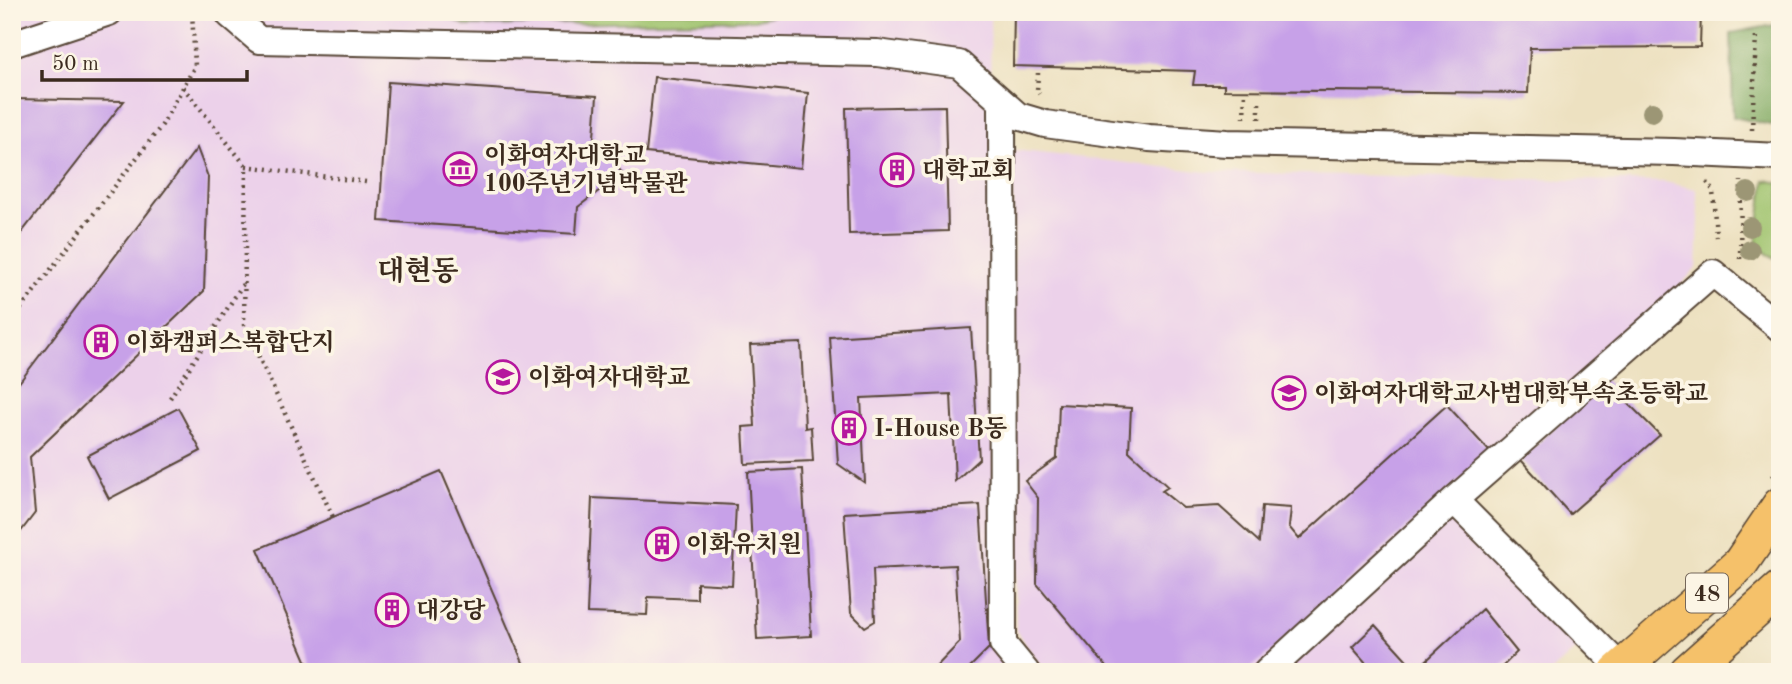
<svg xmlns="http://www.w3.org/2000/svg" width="1792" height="684" font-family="'Old Standard TT','Noto Serif KR',serif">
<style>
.built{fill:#ecd1ea}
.green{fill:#9fc36d;stroke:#6d7646;stroke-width:2}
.forest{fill:#7fa960;stroke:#5d6a3f;stroke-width:2}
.building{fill:#c7a1e8}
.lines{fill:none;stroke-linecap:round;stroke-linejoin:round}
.minor-casing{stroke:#564536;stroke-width:30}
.major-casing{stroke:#564536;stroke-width:38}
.path{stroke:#564536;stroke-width:4.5;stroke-dasharray:2 5;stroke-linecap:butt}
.minor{stroke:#fff;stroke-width:26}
.major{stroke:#f5c16b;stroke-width:35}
.tree{fill:#9c9675}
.labels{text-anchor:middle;stroke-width:7;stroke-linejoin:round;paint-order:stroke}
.shield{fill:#fcf5e5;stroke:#75675a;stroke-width:2}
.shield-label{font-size:23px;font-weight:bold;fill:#3b2a1e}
.poi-label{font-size:24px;font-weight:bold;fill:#3b2a1e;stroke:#fcf5e5;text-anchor:start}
.quarter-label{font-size:28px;font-weight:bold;fill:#3b2a1e;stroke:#fcf5e5}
</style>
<rect width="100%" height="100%" fill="#fcf5e5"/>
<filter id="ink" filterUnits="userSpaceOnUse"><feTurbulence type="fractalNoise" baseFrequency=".0143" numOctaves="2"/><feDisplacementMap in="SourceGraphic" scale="14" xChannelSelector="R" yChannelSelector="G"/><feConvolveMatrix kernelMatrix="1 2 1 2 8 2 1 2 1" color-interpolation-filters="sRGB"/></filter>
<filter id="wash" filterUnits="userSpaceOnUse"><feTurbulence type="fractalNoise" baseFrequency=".00686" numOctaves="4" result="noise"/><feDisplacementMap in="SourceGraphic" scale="28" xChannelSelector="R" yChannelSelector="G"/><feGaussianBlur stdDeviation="1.57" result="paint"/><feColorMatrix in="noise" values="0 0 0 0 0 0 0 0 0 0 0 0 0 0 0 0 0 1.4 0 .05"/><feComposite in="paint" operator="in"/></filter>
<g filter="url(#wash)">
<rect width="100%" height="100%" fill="#ede1c1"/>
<path class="built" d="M12,12H990L997,647L1017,672H12Z
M1013,150L1208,172L1665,182L1696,189L1699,218L1697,268L1610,355L1257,672H1046L1016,631Z
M1450,514L1581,645L1551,672H1277Z
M1780,648V672H1754Z"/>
<path class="green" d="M436,12H785L754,20L467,26Z
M1765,180L1780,183V263L1756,245Z"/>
<path class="forest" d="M1780,24V127L1733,117L1731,33Z"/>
<g id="blocks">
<path class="building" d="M1014,12H1701L1700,47L1530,48L1528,93L1224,90V85H1193L1195,71L1013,66Z
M654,77L808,93L801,168L646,153Z
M388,82L597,96L594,137L622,173L578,207L576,234L379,221Z
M12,99L124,101L12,245Z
M945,106L948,231L849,234L846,108Z
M197,148L208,177L204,291L30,457L35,513L12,543V392Z
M971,328L979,459L955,481L951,394L861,398L865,483L838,464L830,337Z
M801,343L805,428L811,427L813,461L745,464L743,427L755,426L750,345Z
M1604,379L1660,435L1570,514L1521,460Z
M1059,404L1131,408L1129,451L1168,487L1162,491L1183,508L1219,506L1259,542L1262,506L1291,508L1289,527L1299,539L1447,405L1490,452L1247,672H1111L1037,584L1038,498L1025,481L1057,458Z
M178,408L201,451L109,499L87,456Z
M802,469L811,636L757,639L748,472Z
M441,471L527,672H311L258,549Z
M592,498L736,505L732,585L697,583V599L648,597L647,615L587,613Z
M980,505L989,648L965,672H931L960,642L955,565L873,569L875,621L865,627L851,613L844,513Z
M1482,609L1517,652L1497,672H1374L1352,647L1375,625L1416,670Z"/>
</g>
</g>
<g filter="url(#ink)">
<use href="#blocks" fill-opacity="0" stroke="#564536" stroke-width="2"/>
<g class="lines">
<defs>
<path id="minor" d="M230,15L259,40L877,53L959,64L1018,116L1045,124L1149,138L1227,143L1674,152L1780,157
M12,44L109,12
M1002,102L1003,644L1026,672
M1454,500L1621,668
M1267,672L1454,500L1713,273L1780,328"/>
<path id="major" d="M1617,672L1740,564L1780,505
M1687,672L1780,589"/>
</defs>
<use href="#minor" class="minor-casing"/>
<use href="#major" class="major-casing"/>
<path class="path" d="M1038,73L1037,91L1039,94
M183,87L246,166L244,325L333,517
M1244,118L1245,91
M1259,119V98
M1752,130L1756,36
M246,166L366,182
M1707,182L1713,190L1716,237
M1740,259L1741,181
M12,320L162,125L195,66L192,12
M170,398L243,284
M1773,477L1780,465"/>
<use href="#minor" class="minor"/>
<use href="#major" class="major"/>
</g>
<g class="tree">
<circle cx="1652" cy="112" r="10"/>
<circle cx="1748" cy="192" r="10"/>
<circle cx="1750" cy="227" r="10"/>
<circle cx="1750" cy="250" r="10"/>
</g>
</g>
<defs>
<symbol id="museum-ring" viewBox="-11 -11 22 22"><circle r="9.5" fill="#fcf5e5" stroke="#b5179e" stroke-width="1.5"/><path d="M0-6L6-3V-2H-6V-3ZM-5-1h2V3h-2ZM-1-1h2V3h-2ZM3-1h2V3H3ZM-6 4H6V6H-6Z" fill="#b5179e"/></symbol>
<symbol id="building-ring" viewBox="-11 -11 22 22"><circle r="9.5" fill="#fcf5e5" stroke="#b5179e" stroke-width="1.5"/><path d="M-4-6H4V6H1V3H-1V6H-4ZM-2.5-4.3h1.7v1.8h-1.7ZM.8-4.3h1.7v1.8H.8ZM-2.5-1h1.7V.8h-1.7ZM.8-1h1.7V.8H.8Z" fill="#b5179e"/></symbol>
<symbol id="university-ring" viewBox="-11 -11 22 22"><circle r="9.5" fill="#fcf5e5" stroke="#b5179e" stroke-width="1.5"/><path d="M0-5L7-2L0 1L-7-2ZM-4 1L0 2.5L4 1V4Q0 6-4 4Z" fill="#b5179e"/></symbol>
<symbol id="school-ring" viewBox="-11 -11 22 22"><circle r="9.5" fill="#fcf5e5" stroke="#b5179e" stroke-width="1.5"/><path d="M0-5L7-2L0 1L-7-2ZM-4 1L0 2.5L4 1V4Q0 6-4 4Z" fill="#b5179e"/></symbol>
</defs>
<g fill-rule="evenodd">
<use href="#museum-ring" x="441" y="150" width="38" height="38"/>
<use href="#building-ring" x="878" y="151" width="38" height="38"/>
<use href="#building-ring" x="82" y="323" width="38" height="38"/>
<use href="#university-ring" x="484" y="358" width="38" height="38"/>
<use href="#school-ring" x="1270" y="374" width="38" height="38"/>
<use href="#building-ring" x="830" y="409" width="38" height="38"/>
<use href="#building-ring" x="643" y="525" width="38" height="38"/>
<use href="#building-ring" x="373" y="591" width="38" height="38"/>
</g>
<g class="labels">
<rect class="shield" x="1686" y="573.5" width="42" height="39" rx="5"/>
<g class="shield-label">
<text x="1707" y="601">48</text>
</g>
<g class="poi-label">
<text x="484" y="163">이화여자대학교<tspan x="484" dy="28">100주년기념박물관</tspan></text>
<text x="922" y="178">대학교회</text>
<text x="126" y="350">이화캠퍼스복합단지</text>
<text x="528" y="385">이화여자대학교</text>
<text x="1314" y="401">이화여자대학교사범대학부속초등학교</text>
<text x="874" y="436">I-House B동</text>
<text x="686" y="552">이화유치원</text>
<text x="416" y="618">대강당</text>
</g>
<g class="quarter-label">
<text x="418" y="280">대현동</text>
</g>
</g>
<rect width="1792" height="684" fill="none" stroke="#fcf5e5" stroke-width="42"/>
<path d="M42 70v10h205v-10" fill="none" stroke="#3b2a1e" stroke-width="3.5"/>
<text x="52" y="70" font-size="21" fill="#3b2a1e" stroke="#fcf5e5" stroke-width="5" paint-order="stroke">50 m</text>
</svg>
